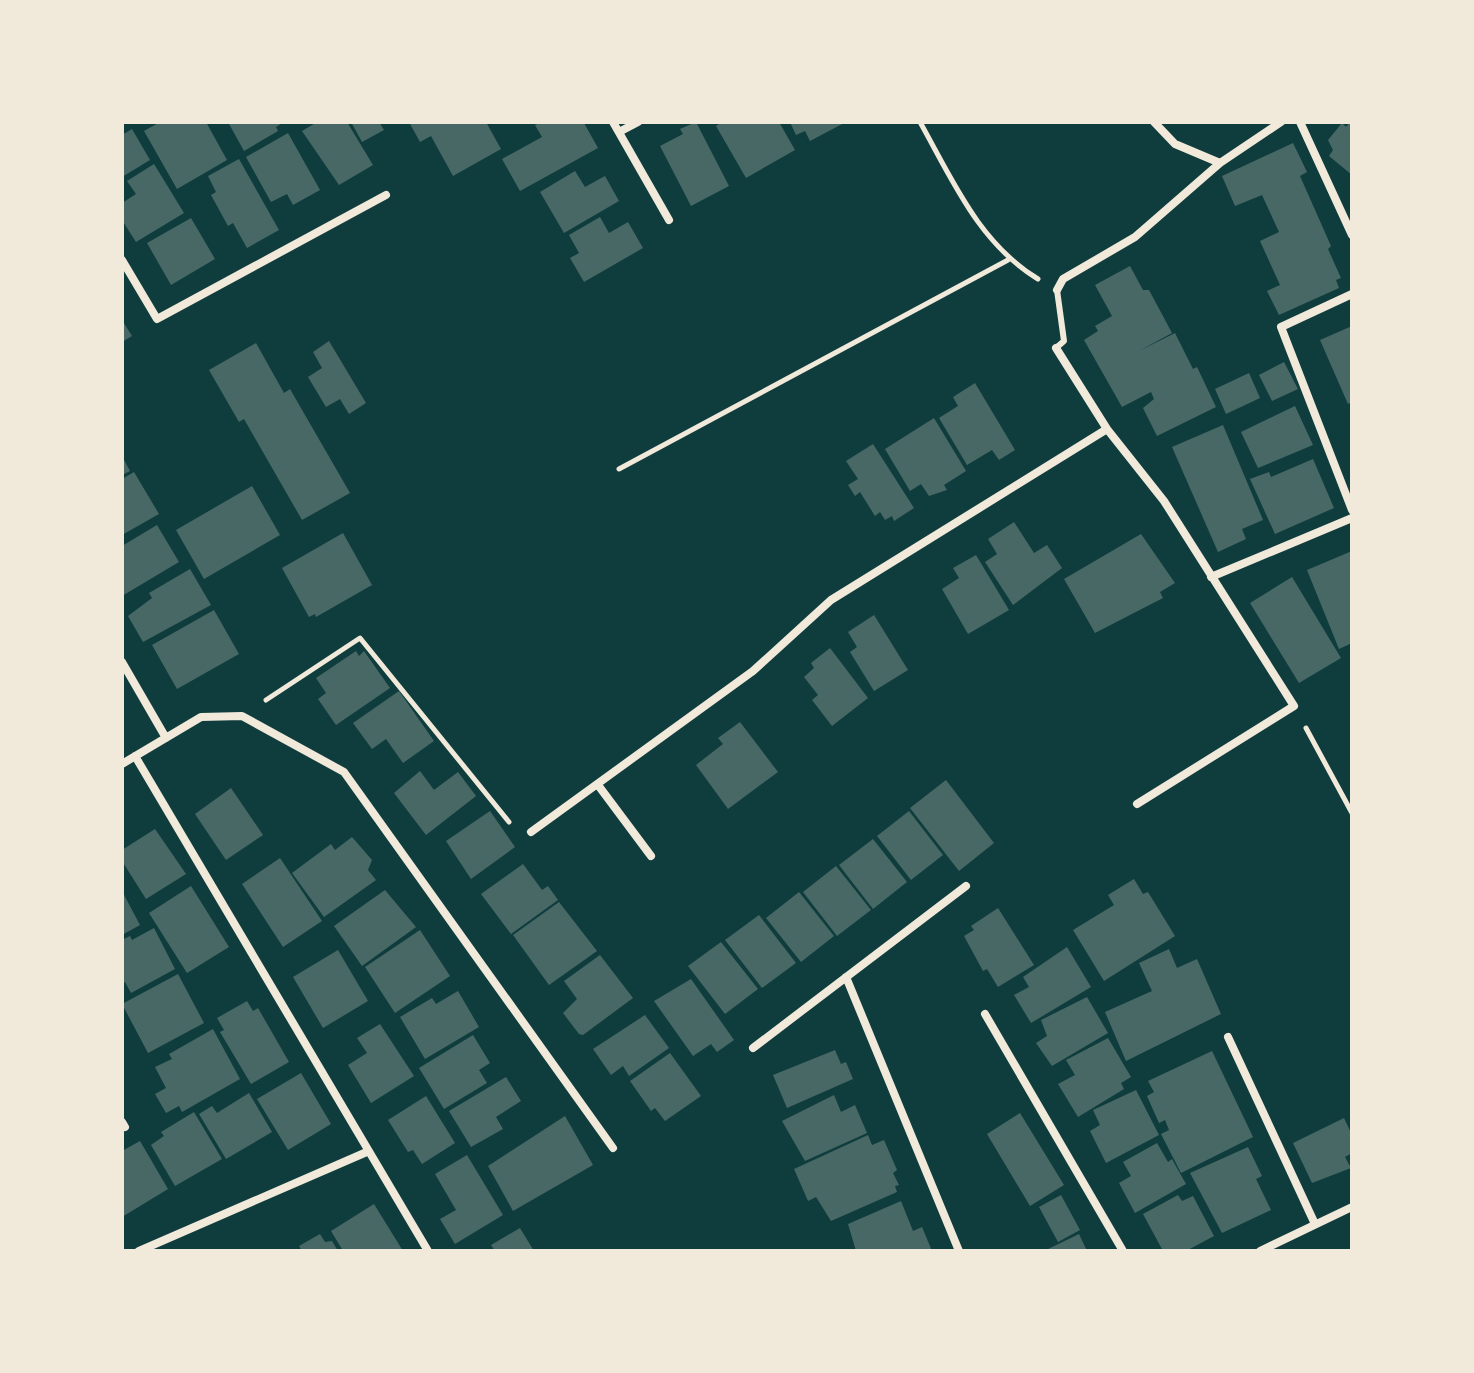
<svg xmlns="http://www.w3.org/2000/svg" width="1474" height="1373" font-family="'Titillium Web',sans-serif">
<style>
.building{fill:#486865}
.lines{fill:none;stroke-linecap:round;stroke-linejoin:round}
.path{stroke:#f1e9da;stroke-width:5}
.service{stroke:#f1e9da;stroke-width:6}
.minor{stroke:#f1e9da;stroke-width:8}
</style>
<rect width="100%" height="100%" fill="#0f3d3e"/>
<path class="building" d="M160,122H206L227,160L177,189L144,131Z
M228,122H284L276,127L278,131L244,151Z
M317,122H347L373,165L339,185L302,131Z
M351,122H379L384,130L362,142Z
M409,122H486L501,149L453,176L431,136L420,142Z
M541,122L584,123L598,148L520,191L502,159L542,137L535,125Z
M696,122L729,186L691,206L660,146L683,134L680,129Z
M722,122H779L795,150L746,178L716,126Z
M790,122H846L810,141L805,131L796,135Z
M1350,122H1352V175L1329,156L1333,150L1328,140L1342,123L1346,127Z
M132,129L150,160L122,177V135Z
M288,133L320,190L293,205L287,194L271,202L246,157Z
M1293,143L1307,172L1300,176L1331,246L1328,249L1341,278L1336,280L1339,288L1279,315L1267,291L1280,285L1260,241L1279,232L1262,195L1235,206L1222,176Z
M239,159L279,230L247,248L233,223L228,226L211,195L216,192L208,176Z
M154,164L184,213L136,242L122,220V203L136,194L127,181Z
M575,171L585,187L605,176L619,201L564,233L540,192Z
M600,217L609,233L628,222L643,248L584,282L570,258L579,253L569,235Z
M191,218L215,259L171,285L147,243Z
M1130,266L1143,290H1149L1172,333L1139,351L1175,333L1193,369L1197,367L1216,407L1157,436L1143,408L1154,399L1151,392L1122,407L1084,340L1098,331L1095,326L1112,316L1095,285Z
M122,320L132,336L122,342Z
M1352,326V402L1348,404L1320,340Z
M329,341L366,403L349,414L340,399L326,407L308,377L322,368L313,352Z
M256,343L284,393L290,389L350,493L302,520L244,419L239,422L209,370Z
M1284,362L1298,389L1272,401L1259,375Z
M1249,373L1260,398L1226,414L1215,389Z
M975,383L1015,450L999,460L992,450L967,465L939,418L958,406L953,397Z
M1295,406L1313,445L1258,468L1241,432Z
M934,418L966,471L944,485L947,490L929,496L921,484L910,491L885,449Z
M1223,425L1263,520L1242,529L1246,539L1218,552L1172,447Z
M873,444L914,508L894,521L892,516L885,520L880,512L875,516L860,492L855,496L848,485L858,479L846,461Z
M122,456L130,471L122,475Z
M1313,459L1334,508L1275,534L1250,479L1269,472L1271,477Z
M134,472L159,514L122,535V479Z
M252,486L280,535L204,579L176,530Z
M1014,522L1034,553L1047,545L1062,568L1013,605L985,562L997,554L988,539Z
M157,525L179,562L122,596V546Z
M343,533L372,585L316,617L315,614L309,617L282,568Z
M1141,534L1175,583L1160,592L1163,598L1095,633L1064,579Z
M1352,551V643L1339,649L1307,570Z
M976,555L1009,610L968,634L942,589L959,578L953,568Z
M190,569L211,605L143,642L128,616L152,598L149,593Z
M1292,577L1341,658L1299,683L1250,603Z
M214,610L239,654L177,689L152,645Z
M874,615L908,670L874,691L850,652L857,647L848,632Z
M830,648L868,698L832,726L812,700L818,695L804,677L814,668L811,663Z
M356,651L359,656L364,651L390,688L336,725L318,699L326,693L316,678Z
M399,691L434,741L403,763L386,739L372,749L353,723Z
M740,722L778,772L728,809L696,765L723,744L718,738Z
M420,771L434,790L458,772L476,796L426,835L394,793Z
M946,780L994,843L959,871L910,808Z
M231,788L263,835L226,860L195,814Z
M490,811L515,847L471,879L446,841Z
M909,811L943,855L911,880L877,836Z
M155,829L186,874L146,899L122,861V850Z
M352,837L372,860L368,870L376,880L324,917L292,873L331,844L335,850Z
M873,839L907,882L873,909L839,865Z
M280,858L322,921L283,947L242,884Z
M523,864L542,890L548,886L558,900L511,934L481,894Z
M836,866L871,910L837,936L803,892Z
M1134,879L1143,894L1148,892L1175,936L1104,981L1073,930L1114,905L1108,895Z
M191,886L229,947L187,973L149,913Z
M385,890L416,927L362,966L334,926Z
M122,891L140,925L122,935Z
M799,892L834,936L801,962L766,918Z
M559,902L597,951L549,985L513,935Z
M998,908L1034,965L998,987L987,969L983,971L964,936L974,930L971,926Z
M759,915L796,963L762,988L725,940Z
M154,928L175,969L131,993L125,982L122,984V940L130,936L132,940Z
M420,930L450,976L395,1013L365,967Z
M721,942L758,989L725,1014L688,966Z
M1067,947L1091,987L1031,1023L1014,995L1029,987L1023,977Z
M1169,949L1177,968L1197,959L1221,1014L1126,1061L1105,1012L1152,991L1139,963Z
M338,950L368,1001L323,1028L293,977Z
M600,955L633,998L583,1035L579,1034L563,1013L577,999L564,981Z
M178,974L204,1023L148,1053L122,1004Z
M691,979L734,1040L717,1052L711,1044L693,1056L654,1001Z
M458,991L479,1027L425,1059L400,1017L432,998L436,1004Z
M1087,997L1108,1033L1052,1066L1036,1043L1047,1036L1041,1020Z
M247,1001L253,1011L258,1008L289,1062L251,1084L220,1032L224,1030L217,1018Z
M645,1015L669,1048L629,1076L623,1066L611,1075L593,1049Z
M380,1024L414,1076L371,1103L348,1065L367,1053L357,1038Z
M213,1029L240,1079L182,1112L179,1106L166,1113L155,1094L166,1088L155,1067L172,1059L169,1054Z
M473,1035L490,1063L479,1070L487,1083L444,1109L419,1068Z
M1108,1038L1131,1077L1121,1083L1124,1089L1078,1117L1058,1084L1075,1075L1066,1060Z
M835,1050L841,1064L846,1062L853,1079L787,1108L773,1075Z
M1212,1051L1253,1137L1181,1173L1161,1134L1169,1130L1165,1120L1159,1123L1147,1096L1154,1092L1148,1081Z
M670,1053L701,1096L665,1121L655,1108L651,1111L630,1081Z
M301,1073L331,1124L288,1150L257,1099Z
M506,1077L521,1101L496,1117L503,1129L471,1147L449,1111Z
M1136,1090L1159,1135L1106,1163L1090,1131L1100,1125L1093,1110Z
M249,1093L272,1132L226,1159L199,1114L212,1106L217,1113Z
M834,1095L841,1112L855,1105L867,1133L805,1161L782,1121Z
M426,1096L455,1143L422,1164L413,1150L408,1152L388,1120Z
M194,1112L222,1159L175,1186L151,1145L164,1136L161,1132Z
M1020,1113L1064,1185L1030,1206L987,1134Z
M565,1116L593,1165L513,1211L488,1166Z
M1344,1118L1352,1135V1153L1345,1157L1351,1168L1312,1183L1293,1143Z
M868,1135L872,1145L884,1140L897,1170L893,1173L899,1185L895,1186L897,1192L831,1221L816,1197L808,1201L794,1169Z
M140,1141L168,1189L122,1217V1151Z
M1157,1143L1168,1162L1172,1159L1186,1184L1135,1213L1119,1183L1131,1176L1123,1162Z
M1248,1147L1262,1176L1256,1179L1271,1210L1222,1233L1190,1173Z
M467,1155L503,1215L455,1244L440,1219L456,1210L435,1174Z
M1061,1195L1080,1230L1058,1242L1039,1207Z
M1178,1195L1182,1201L1193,1196L1214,1236L1186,1251H1163L1143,1214Z
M901,1201L913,1231L922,1227L932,1251H856L848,1224Z
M374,1204L403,1251H343L331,1231Z
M520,1228L534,1251H495L491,1245Z
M320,1234L325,1242L332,1241L338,1251H302L299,1246Z
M1079,1234L1087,1251H1044Z"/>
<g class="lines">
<path class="path" d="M920,122C953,181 979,243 1038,279
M619,469L1008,260
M266,700L360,638L509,822
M1306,728L1352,813"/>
<path class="service" d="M1056,348L1064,341L1057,290"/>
<path class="minor" d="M613,122L669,220
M1154,122L1175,144L1220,163L1281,122
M1300,122L1352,235
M619,132L638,122
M122,260L157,319L386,195
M1057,290L1063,279L1135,237L1220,163
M1352,294L1281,327L1352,510
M1056,348L1107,429L1164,501L1294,706L1137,804
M1211,577L1352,518
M122,662L166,738
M135,756L428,1251
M122,764L201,717L242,716L344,772L613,1148
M598,785L651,856
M531,832L753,671L831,600L1107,429
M846,977L959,1251
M985,1014L1123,1251
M1228,1037L1315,1224
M753,1048L966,886
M122,1122L125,1127
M139,1251L369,1151
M1260,1251L1352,1207"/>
</g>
<rect width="1474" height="1373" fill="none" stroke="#f1e9da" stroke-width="248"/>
</svg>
